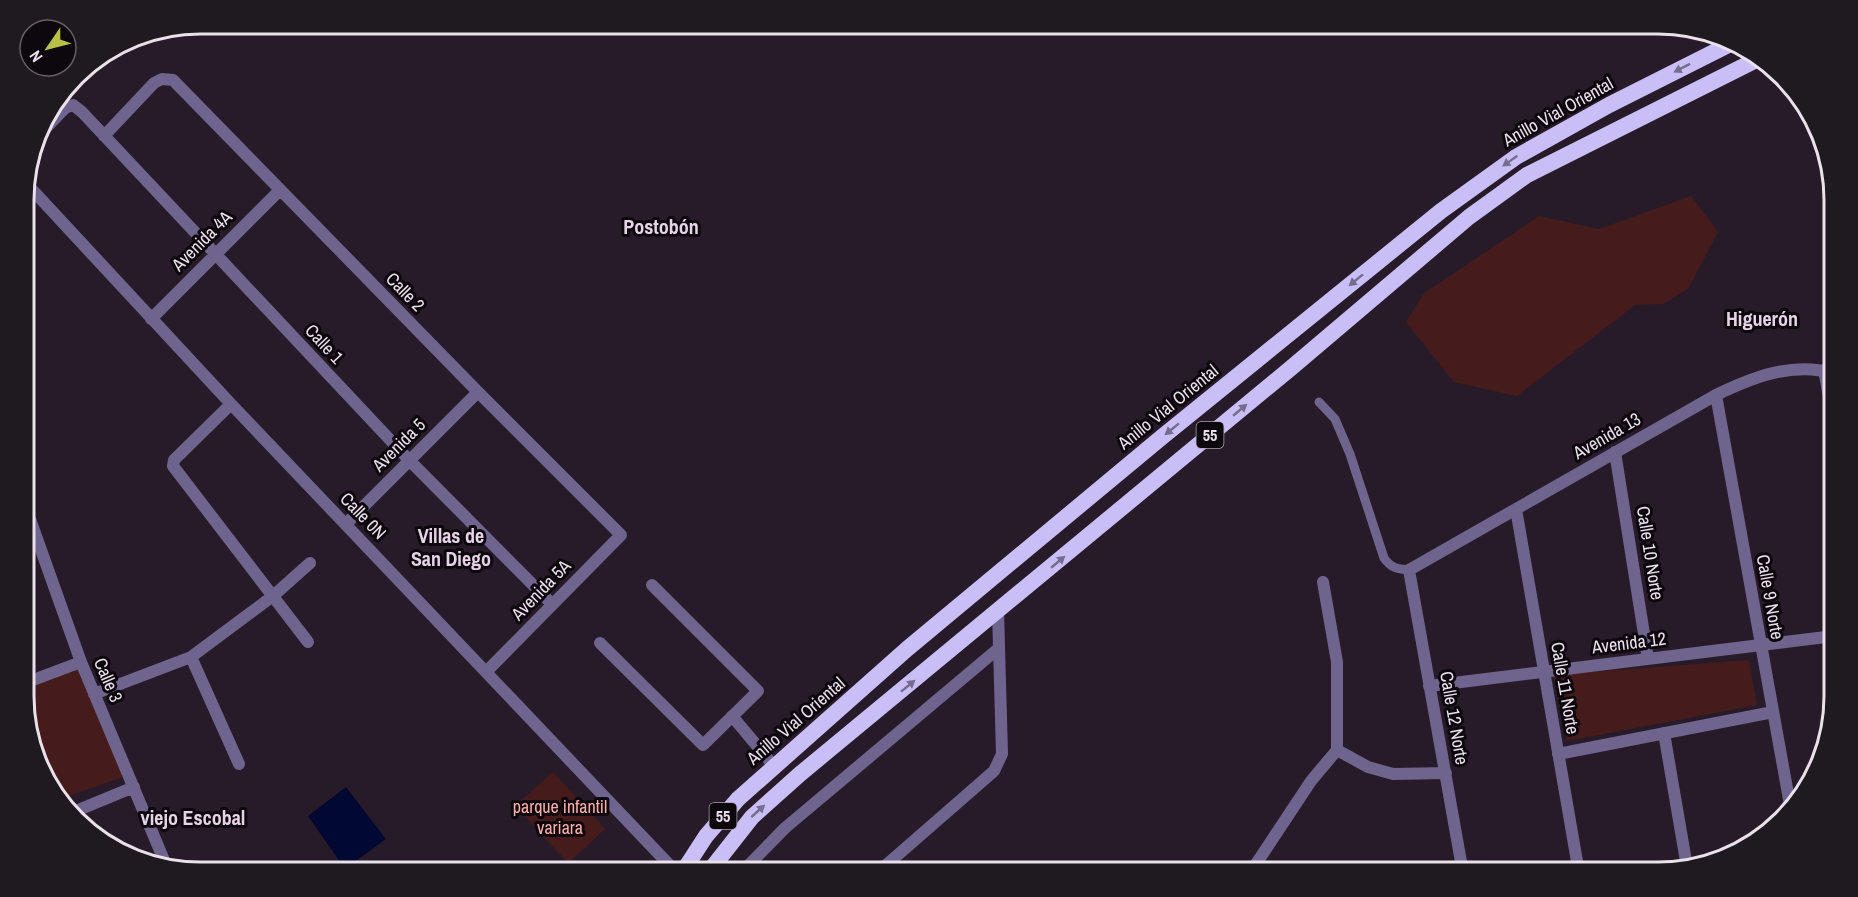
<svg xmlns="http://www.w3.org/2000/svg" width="1858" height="897" font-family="'Archivo Narrow',sans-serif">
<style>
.green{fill:#451c1b}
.water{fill:#010933}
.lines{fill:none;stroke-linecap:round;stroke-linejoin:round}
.pedestrian{stroke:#6e648e;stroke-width:9}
.minor{stroke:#6e648e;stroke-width:12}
.trunk{stroke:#cabef6;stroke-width:16}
.oneway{fill:#756c8e}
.labels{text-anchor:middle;stroke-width:6;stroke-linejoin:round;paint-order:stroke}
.shield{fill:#0d080e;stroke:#a8a0a9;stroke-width:1.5}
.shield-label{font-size:16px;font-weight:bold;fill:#ebe1eb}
.street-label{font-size:18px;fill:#ebe1eb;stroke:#0d080e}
.park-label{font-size:18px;fill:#feb0aa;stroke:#0d080e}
.neighbourhood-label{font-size:20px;font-weight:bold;fill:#e6d3e7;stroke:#0d080e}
.rim{fill:none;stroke:#ebe1eb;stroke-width:3}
</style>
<rect width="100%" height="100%" fill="#281b29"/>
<path class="green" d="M1691,196L1718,232L1688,289L1663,304L1635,305L1517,396L1454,382L1406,322L1424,293L1539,216L1599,229Z
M1749,660L1757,705L1567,741L1553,675Z
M78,667L124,777L59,799L26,720L25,687Z
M553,772L605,829L568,863L515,806Z"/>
<path class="water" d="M346,787L386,839L345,869L308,816Z"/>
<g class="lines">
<path class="pedestrian" d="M1319,402L1335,419L1350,454L1384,558C1391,568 1397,569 1409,570"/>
<path class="minor" d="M39,135L65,108L73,105L82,112L409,460L552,604
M104,136L154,83L162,79L173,80L478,392L621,535L486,672
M26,183L231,404L677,873
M151,319L280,190
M1824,370L1833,419
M1716,395L1790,805
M231,404L174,460L173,466L308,642
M1615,452L1648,659
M25,505L81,662L166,865
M1516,509L1579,873
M346,524L478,392
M600,643L703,745L758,691L652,585
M191,657L239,764
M25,683L81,662
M1429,686L1834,636
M94,694L191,657L273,596L310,563
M732,716L774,766
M1664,733L1687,867
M1337,750L1368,767L1393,774L1446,773
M1558,754L1773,712
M60,803L61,804
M71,813L134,787
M741,873L785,828L999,648
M877,873L994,771L1002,754L998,611
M1250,873L1311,781L1337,750V662L1323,582
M1463,873L1409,570L1716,395C1753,377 1791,362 1833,373"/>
<path class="trunk" d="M682,873L706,836L738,799L907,649L1162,437L1441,211L1516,157L1609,105L1734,42
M708,873L752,817L800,774L1291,368L1469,217L1527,175L1756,60"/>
</g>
<defs><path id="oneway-solid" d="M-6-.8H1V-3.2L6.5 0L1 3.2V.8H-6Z" transform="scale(1.5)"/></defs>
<g class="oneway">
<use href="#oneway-solid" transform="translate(1682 68) rotate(153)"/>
<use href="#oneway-solid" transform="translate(1510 161) rotate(145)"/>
<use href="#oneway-solid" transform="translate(1356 280) rotate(141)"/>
<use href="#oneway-solid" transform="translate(1240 410) rotate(-40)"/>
<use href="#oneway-solid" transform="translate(1172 429) rotate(141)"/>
<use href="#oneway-solid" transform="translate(1058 562) rotate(-40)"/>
<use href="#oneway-solid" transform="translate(908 686) rotate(-39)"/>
<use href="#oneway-solid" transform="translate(758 811) rotate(-42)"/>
</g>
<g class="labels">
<g class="shield">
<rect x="1196.5" y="422" width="27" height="26" rx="4.5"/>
<rect x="709.5" y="803" width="27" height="26" rx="4.5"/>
</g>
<g class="shield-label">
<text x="1210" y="441">55</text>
<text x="723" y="822">55</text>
</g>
<g class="street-label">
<text transform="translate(1558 112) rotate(-29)" y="6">Anillo Vial Oriental</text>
<text transform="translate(202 241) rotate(-45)" y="6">Avenida 4A</text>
<text transform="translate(405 292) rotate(46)" y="6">Calle 2</text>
<text transform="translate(324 344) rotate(47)" y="6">Calle 1</text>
<text transform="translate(1168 407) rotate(-39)" y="6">Anillo Vial Oriental</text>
<text transform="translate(1607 436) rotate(-30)" y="6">Avenida 13</text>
<text transform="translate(399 445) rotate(-45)" y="6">Avenida 5</text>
<text transform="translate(363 516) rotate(46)" y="6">Calle 0N</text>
<text transform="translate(1650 553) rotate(81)" y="6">Calle 10 Norte</text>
<text transform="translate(541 590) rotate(-46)" y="6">Avenida 5A</text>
<text transform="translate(1770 597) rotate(80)" y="6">Calle 9 Norte</text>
<text transform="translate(1629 643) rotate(-7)" y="6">Avenida 12</text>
<text transform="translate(108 680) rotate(67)" y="6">Calle 3</text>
<text transform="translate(1565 688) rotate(80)" y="6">Calle 11 Norte</text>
<text transform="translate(1454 718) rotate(80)" y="6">Calle 12 Norte</text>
<text transform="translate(796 721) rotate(-41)" y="6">Anillo Vial Oriental</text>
</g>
<g class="park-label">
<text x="560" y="813">parque infantil<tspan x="560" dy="21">variara</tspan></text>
</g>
<g class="neighbourhood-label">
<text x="661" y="234">Postobón</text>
<text x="1762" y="326">Higuerón</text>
<text x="451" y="543">Villas de<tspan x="451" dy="23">San Diego</tspan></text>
<text x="193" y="825">viejo Escobal</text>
</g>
</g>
<path d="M0 0H1858V897H0ZM200 34H1658A166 166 0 0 1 1824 200V696A166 166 0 0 1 1658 862H200A166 166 0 0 1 34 696V200A166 166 0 0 1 200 34Z" fill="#1f1920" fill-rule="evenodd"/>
<path class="rim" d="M200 34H1658A166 166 0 0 1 1824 200V696A166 166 0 0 1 1658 862H200A166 166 0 0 1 34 696V200A166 166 0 0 1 200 34Z"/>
<g transform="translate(48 48) rotate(235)"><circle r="28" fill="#0d080e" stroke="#665f66" stroke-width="1.5"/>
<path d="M0-4.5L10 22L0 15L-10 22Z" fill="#b7c148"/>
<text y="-9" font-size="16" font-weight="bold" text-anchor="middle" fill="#ebe1eb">N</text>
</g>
</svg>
